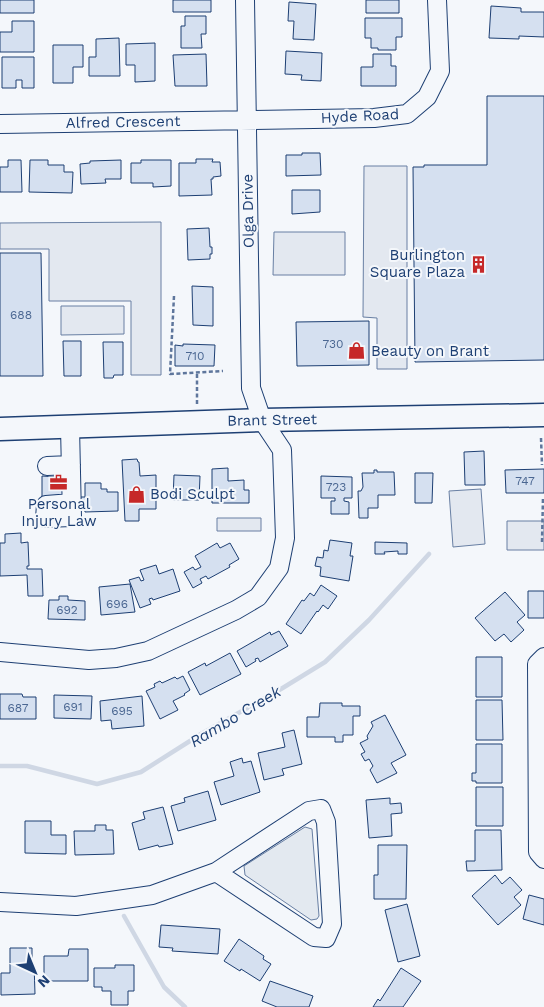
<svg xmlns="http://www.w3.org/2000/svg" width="544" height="1007" font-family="'Work Sans',sans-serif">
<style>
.green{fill:#e3e9f0;stroke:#687fa3}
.parking{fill:#e3e8f0;stroke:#687fa3}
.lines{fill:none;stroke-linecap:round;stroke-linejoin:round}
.stream{stroke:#cfd7e4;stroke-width:4.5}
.building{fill:#d5e0f0;stroke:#1d3f73}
.minor-casing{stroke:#1d3f73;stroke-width:20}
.major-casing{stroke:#1d3f73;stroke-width:25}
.path{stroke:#5e769c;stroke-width:2.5;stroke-dasharray:4 2.5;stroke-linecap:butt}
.minor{stroke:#f4f7fb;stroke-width:18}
.major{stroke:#f4f7fb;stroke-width:22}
.labels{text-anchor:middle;stroke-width:4;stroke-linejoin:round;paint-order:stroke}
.number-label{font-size:12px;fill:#4b6792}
.street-label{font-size:15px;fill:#1d3f73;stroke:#f4f7fb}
.poi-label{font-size:15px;fill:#1d3f73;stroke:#f4f7fb;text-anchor:start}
.water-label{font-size:16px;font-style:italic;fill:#1d3f73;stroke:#f4f7fb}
</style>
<rect width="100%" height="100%" fill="#f4f7fb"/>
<path class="green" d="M305,827L312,829L319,916L317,919L311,920L245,875L244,866Z"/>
<path class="parking" d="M364,166H407V369H377V318L363,317Z
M161,222V375H131V301H49V249H0V223Z
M274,232H345V275H273Z
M61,306H124V334L61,335Z
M481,489L485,544L453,547L449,491Z
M217,518H261V531H217Z
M507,521H544V550H507Z"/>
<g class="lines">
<path class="stream" d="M0,766H27L97,784L141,772L201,734L281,689L325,662L369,620L429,554
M124,916L164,987L185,1007"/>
</g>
<path class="building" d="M0,0H34V13H0Z
M173,0H211V12H173Z
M366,0H399V13H366Z
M289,2L316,4L314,40L293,39L294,21H288Z
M491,6L521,8V12H544V37L519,36V39L489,38Z
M185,16H206V34H201L202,48H181V26H185Z
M365,18H402V37H396V50H378V48H371V38H365Z
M12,21H34V52H0V32H12Z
M119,38L120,76H89V57H96V39Z
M155,43V81L135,82V65H126V44Z
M53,45H83V67H73V83H53Z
M286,51L322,53L321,81L301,80L302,75L285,74Z
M206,54L207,86H175L173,55Z
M373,54H391V66H396V86H361V67H373Z
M2,57H34V88H22V80H16V88H2Z
M487,96H544V360L415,362L413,167H424V165H487Z
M302,153H320L321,175L286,176V155H302Z
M196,159H213L212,162H220L221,176L213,177V179H211L212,195L179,196V163H196Z
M8,160H21L22,192H0V167H8Z
M30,160H48V165H64V172H73L72,193L29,192Z
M121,160V179H105L106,183L81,184L80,164L90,163V161Z
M141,160H171V186L153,187V183H131V163H141Z
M292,190H320V212L292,214Z
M209,228L210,247H212V254H210V259L188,260L187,229Z
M0,253H41L43,376H0Z
M192,286L213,287V326L193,325Z
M369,321V365L297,366L296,322Z
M63,341H81V376H64Z
M103,342H123V375H114L113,378H104Z
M183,344L215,345L214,366H175V345L183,346Z
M484,451L485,485H465L464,452Z
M137,459L138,462H139L140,476L156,475V509H139V521H125L122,460Z
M228,468V481L244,480V490H249V503H212V469Z
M544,469V493H506L505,470Z
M374,470H377V472H394L395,495H378V508H368V518H359L358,491H361L363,487L362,473H374Z
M415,473H433L432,503H415Z
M174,475L200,476L199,500H173Z
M42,476L58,477V479H66V498H42Z
M321,476L352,477V498H344V501L349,502V514H331V501H335V498H321Z
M85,483H101V489H107V492H118V511L85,512L84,503H80V497H85Z
M21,533V543L28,542L29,566H27V569H42L43,596H28L27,575L0,576V543H5V534Z
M330,540L352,543L350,556H353L349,581L320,576L321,567L315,566L317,557L323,558L324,550L328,551Z
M375,542L407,543V554H398V551L384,552L385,554H375Z
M217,543L220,548L230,543L239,559L229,565L230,567L208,579L206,576L200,579L202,583L193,588L184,572L193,567L195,570L201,567L195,556Z
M156,565L159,574L173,569L180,591L153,600L152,598L149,599L151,604L140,608L129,580L139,577L141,581L144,580L140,570Z
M130,584L135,612L101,615L99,587Z
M321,585L337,596L328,609L323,605L318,612L317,611L301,634L286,624L302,600L304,601L310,593L314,596Z
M528,591H544V618H528Z
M505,592L525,615L517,622L524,630L511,642L504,634L495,641L475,618Z
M59,596H68V600L85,601V620L48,619L49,600H59Z
M279,631L288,646L260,662L258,658L255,659L256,661L246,667L237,651L270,632L271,635Z
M230,653L241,674L200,695L188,672L205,663L206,666Z
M476,657H502V697H476Z
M183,676L190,690L184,694L185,695L173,701L178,710L160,719L146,691L155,687L154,684L160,681L162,683L175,677L177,679Z
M0,694H22L23,697H36V719H0Z
M54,695L92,696L91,719L54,718Z
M142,696L144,726L112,729L111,720L101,721L100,701Z
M476,700H502L503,740H476Z
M320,703H342V706H360V716H353V735H343V742H335V737H307V717H319Z
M385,715L406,755L391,763L397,773L377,783L370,770L373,766L369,759L365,761L361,754L365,752L360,743L368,739L367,736L373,726L371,722Z
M294,730L302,764L282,769L284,775L264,780L258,753L285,747L282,733Z
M476,744H502V783H476V781H472V773H476Z
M242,758L243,763L251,761L260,792L221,805L214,782L234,776L230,762Z
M476,787H503V826H476Z
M208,791L216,820L178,831L171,806L185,802L184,798Z
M390,798V804L401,803L402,813L391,814L392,836L369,838L366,800Z
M163,807L173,844L159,847L158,845L139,850L132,823L145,819L143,812Z
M25,821H51V835H66V854L25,853Z
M95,825H106V830H113L114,854L75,855L74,831H95Z
M475,830H501L502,870L467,871L466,861H475Z
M378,845H407L406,899H374V875H378Z
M495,875L502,884L510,877L522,890L514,897L521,905L498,925L472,896Z
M529,895L544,899V925L523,919Z
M407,904L420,956L398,962L385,910Z
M161,925L220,929L218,954L172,951L173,948L159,947Z
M239,939L264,956L263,959L271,964L260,981L241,969L240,971L224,961Z
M10,948H32V963H34L35,994L1,995V973H10Z
M69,949H88V981H44V956H68Z
M115,965H134V991H128V1005H111V991H102V987H94V968H115Z
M401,968L421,981L403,1007H373L378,999L380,1001Z
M270,981L313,996L309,1007H277L262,1001Z"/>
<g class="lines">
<defs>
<path id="minor" d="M0,124L374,118L407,114L427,97L440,71L437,0
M70,427L72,517L45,518L46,505L72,503
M47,466L71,465
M0,652L89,660L116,658L148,651L236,610L258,597L279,568L285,538L282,450L262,420L251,388L245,0
M544,657L537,664L538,852L544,859
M0,902L76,906L152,895L216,872L309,811L321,809L326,822L332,924L326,938L314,937L216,872"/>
<path id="major" d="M0,429L262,420L544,415"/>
</defs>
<use href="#minor" class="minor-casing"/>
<use href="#major" class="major-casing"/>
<path class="path" d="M174,296L170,374L223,371
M197,404V373
M541,438L542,465
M542,542L543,497"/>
<use href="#minor" class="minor"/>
<use href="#major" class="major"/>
</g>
<defs>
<symbol id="building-bare" viewBox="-9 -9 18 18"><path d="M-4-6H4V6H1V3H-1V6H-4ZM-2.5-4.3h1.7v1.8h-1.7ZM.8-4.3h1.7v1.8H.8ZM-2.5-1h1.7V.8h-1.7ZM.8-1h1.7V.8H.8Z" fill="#c62828" stroke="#f4f7fb" stroke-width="2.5" paint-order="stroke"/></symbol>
<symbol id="shop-bare" viewBox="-9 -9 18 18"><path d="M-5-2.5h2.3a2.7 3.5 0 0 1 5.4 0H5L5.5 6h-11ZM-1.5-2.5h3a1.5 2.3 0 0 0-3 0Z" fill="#c62828" stroke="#f4f7fb" stroke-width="2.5" paint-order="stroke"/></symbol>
<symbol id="office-bare" viewBox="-9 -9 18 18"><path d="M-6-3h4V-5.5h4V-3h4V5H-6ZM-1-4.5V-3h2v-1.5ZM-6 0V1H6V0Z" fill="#c62828" stroke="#f4f7fb" stroke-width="2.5" paint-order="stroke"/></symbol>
</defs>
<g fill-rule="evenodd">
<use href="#building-bare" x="466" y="252" width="25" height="25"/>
<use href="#shop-bare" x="344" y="338" width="25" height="25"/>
<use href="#office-bare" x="46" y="470" width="25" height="25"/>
<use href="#shop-bare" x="124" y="482" width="25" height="25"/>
</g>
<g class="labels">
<g class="number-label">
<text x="21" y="319">688</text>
<text x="333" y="348">730</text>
<text x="195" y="360">710</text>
<text x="525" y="485">747</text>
<text x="336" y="491">723</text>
<text x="117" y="608">696</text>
<text x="67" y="614">692</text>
<text x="73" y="711">691</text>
<text x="18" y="712">687</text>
<text x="122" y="715">695</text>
</g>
<g class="street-label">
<text transform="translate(360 116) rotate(-3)" y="5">Hyde Road</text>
<text transform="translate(123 122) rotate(-1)" y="5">Alfred Crescent</text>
<text transform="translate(248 211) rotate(-91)" y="5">Olga Drive</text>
<text transform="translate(272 420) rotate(-1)" y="5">Brant Street</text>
</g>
<g class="poi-label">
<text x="465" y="260" text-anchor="end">Burlington<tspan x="465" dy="17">Square Plaza</tspan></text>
<text x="371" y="356">Beauty on Brant</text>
<text x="150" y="499">Bodi Sculpt</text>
<text x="59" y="509" text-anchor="middle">Personal<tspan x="59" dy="17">Injury Law</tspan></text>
</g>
<g class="water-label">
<text transform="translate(235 716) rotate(-31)" y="6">Rambo Creek</text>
</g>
</g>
<g transform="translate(35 972) rotate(136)" stroke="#f4f7fb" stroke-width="4" paint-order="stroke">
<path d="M0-4L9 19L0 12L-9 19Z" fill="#1d3f73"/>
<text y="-8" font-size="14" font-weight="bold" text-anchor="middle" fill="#1d3f73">N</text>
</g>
</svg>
